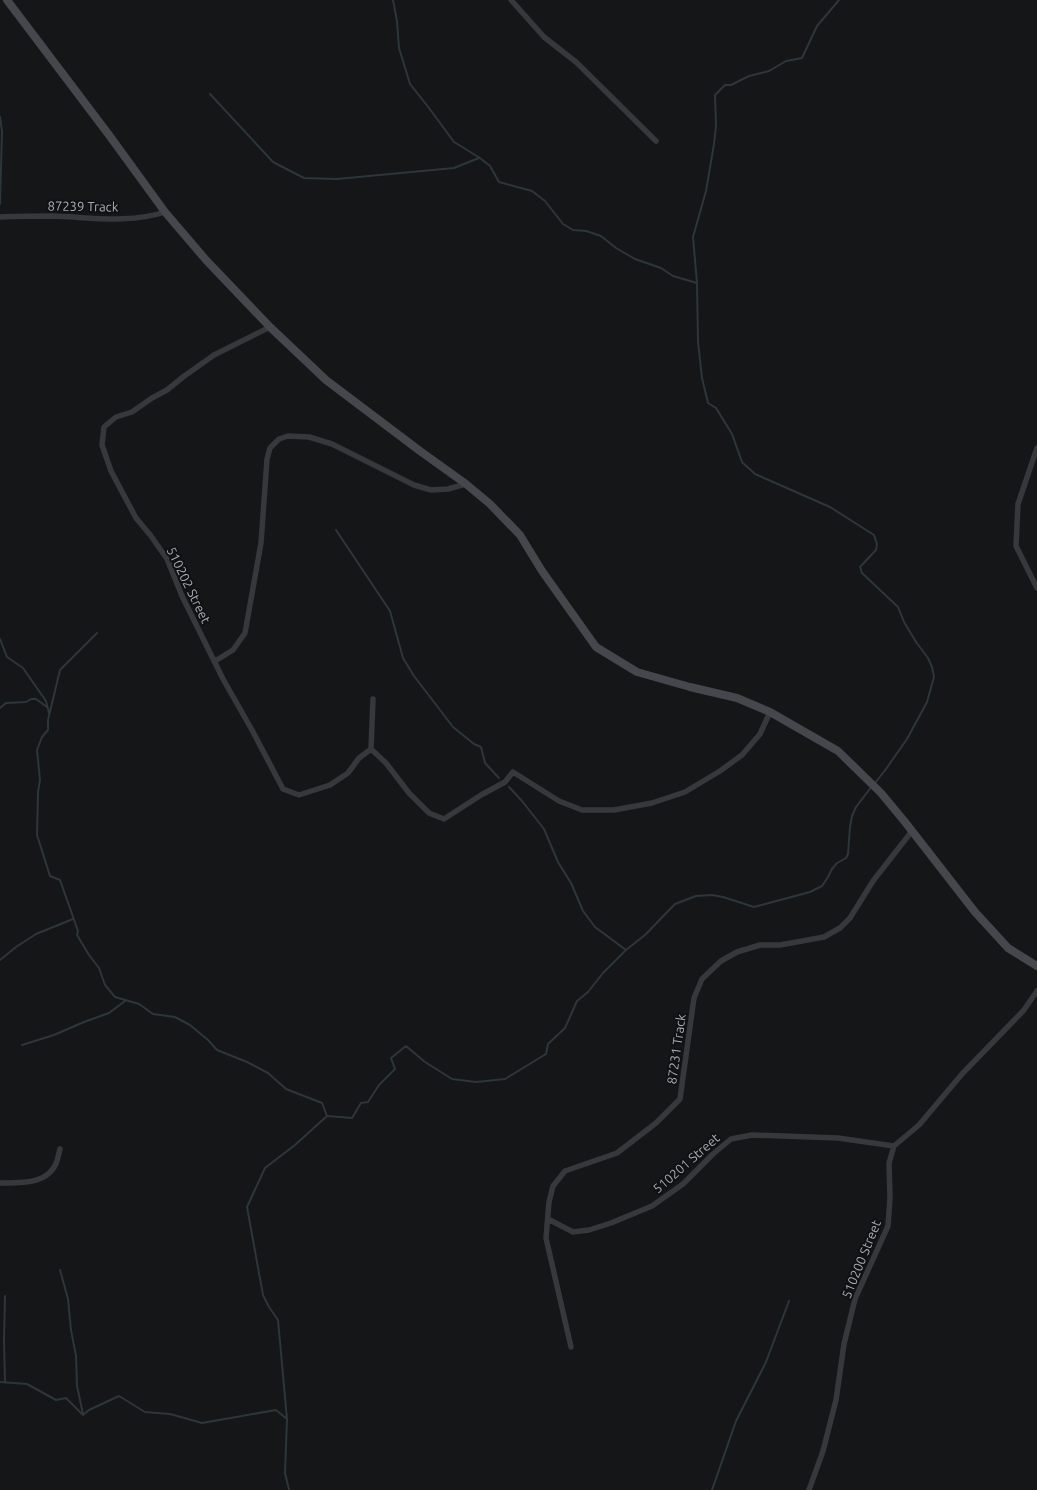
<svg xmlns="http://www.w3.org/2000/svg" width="1037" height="1490" font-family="Ubuntu,sans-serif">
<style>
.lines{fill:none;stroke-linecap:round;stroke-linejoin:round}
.stream{stroke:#2c363b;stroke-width:2}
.street{stroke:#36383c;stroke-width:5.5}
.secondary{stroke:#44474c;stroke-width:8}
.labels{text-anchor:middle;stroke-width:4;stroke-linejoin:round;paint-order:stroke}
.street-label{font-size:13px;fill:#a7aeb7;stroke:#101112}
</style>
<rect width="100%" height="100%" fill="#151617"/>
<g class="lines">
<path class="stream" d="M393,0L397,21L399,48L410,84L429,108L454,142L480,158L490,166L499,182L532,191L545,201L563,224L573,230L586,231L601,236L616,248L635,259L661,268L673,276L697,283
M839,0L817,26L802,58L786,61L769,71L749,76L731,85H725L715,95L716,126L714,144L706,191L693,237L697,283L698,342L702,378L708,403L716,408L732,434L742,462L755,474L830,507L874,535L877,544L876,550L860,567L862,573L898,607L904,622L916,642L928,658L932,667L934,677L927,702L907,739L886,769L875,783
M210,94L273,162L304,178L337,179L454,168L479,158
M0,117L2,131L0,204
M336,530L390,611L403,658L414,676L453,727L474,744L481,747L485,763L499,778
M97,633L60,670L48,720V730L42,737L37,750L40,780L38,792L37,835L50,876L60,880L78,931L77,935L89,955L99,968L105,985L115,997L139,1004L153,1014L175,1017L190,1025L208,1040L217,1050L247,1062L268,1073L286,1089L322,1103L327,1116
M0,639L7,657L23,668L46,701L49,713
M0,708L6,703L26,702L31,699H36L47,707
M509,787L522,801L544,829L558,862L571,883L583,911L595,927L626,950
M0,960L16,947L36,934L73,919
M22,1045L54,1035L84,1022L109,1013L125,1001
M60,1270L68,1299L71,1330L76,1356L77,1386L83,1414
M0,1382L27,1384L56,1400L66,1398L83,1415L89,1410L119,1396L145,1412L170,1414L202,1423L276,1410L287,1419
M5,1383L4,1339L5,1296
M289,1490L285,1473L287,1419L278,1320L269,1307L263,1295L247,1207L265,1168L295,1145L327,1116L352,1118L361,1103L368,1102L379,1085L395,1069L391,1058L406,1046L425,1062L452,1079L476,1082L505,1079L546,1054L548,1044L565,1028L577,1001L588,992L603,973L626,950L645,935L675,904L696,896L712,895L723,897L754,907L810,892L822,886L828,877L832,869L837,863L846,858L848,854L850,827L852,816L856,807L872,786
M712,1490L736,1421L766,1362L789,1301"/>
<path class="street" d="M511,0L544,37L576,62L656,141
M0,217C17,216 35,216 52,216C89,217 129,224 165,212
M270,327L214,355L183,377L167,390L152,398L132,412L116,417L104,427L102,445L111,471L136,518L151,536L167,559L182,596L223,679L252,730L283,789L299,795L330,785L348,773L359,758L371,749
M1037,448L1018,504L1016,546L1037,588
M215,661L233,650L245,633L261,543L267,459L270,448L279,439L288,436L309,437L332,444L414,485L431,490L448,489L466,484
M373,699L371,749L386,763L409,793L429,813L444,819L481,795L505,782L513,772L559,801L582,810H614L652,803L685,792L720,771L742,755L760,734L770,712
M0,1183C20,1183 49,1185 57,1161C58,1157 59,1153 60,1149
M548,1219L573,1232L589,1230L611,1223L652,1206L683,1184L713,1154L731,1139L752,1135L838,1138L894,1146
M571,1347L546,1238L549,1202L553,1186L565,1171L617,1153L656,1123L680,1099L694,998L702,979L721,961L737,952L760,945H780L824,937L840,928L850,918L873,881L912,831
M809,1490L823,1451L836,1400L844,1344L855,1299L888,1226L890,1198L889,1163L894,1146L919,1125L962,1074L1024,1010L1037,991"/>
<path class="secondary" d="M7,0L109,135L165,212L206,260L270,327L326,380L420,451L466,484L490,504L520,535L542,571L596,647L637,672L690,687L737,698L770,712L838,751L881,793L905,822L975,912L1008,948L1037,966"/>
</g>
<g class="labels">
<g class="street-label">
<text transform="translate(83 206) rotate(1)" y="5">87239 Track</text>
<text transform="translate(189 585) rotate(64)" y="5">510202 Street</text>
<text transform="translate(676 1049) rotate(-82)" y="5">87231 Track</text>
<text transform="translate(686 1163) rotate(-41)" y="5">510201 Street</text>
<text transform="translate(861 1259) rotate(-68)" y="5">510200 Street</text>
</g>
</g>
</svg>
